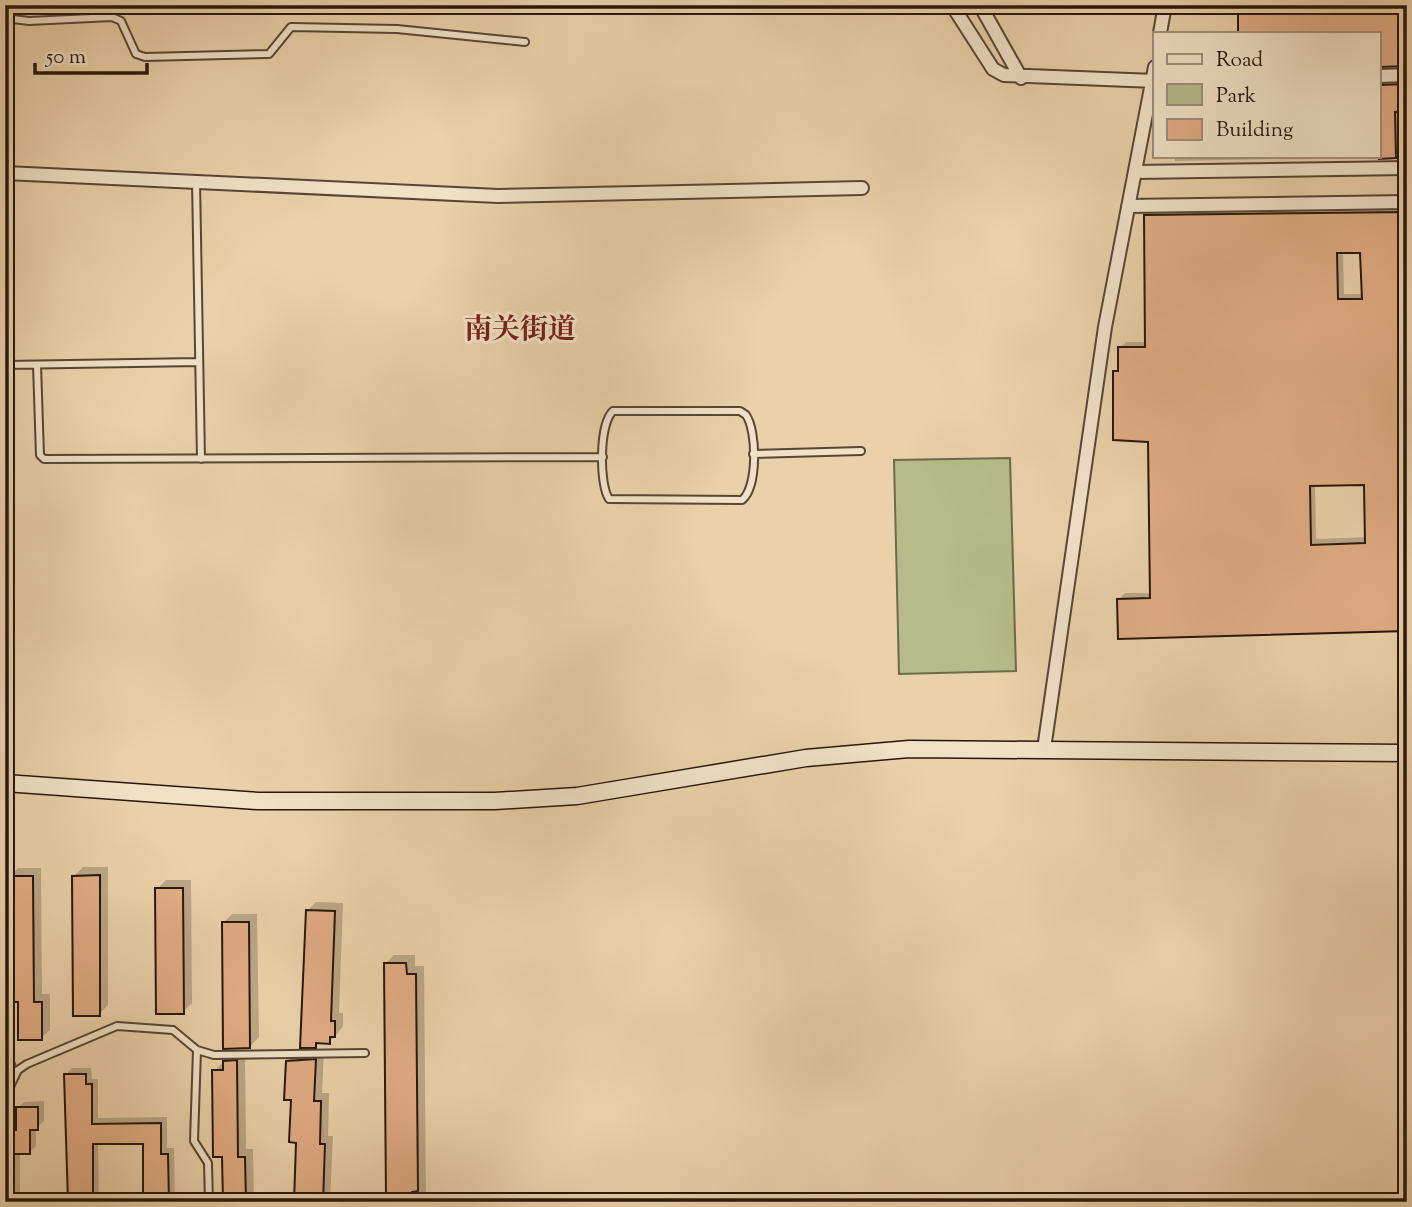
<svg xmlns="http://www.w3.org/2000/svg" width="1412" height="1207" font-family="'Sorts Mill Goudy','Noto Serif SC',serif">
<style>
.green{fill:#b5bc89;stroke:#6e6a4c;stroke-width:2}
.shadow{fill:#0003;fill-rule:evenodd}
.building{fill:#e2ac84;stroke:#26170e;stroke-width:2;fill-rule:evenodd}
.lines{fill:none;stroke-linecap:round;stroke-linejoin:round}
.lane-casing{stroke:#574635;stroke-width:10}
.street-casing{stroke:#574635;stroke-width:16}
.secondary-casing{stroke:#26170e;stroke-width:19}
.lane{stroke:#f1e1c7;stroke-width:6}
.street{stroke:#f1e1c7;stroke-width:12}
.secondary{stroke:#f1e1c7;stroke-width:16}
.labels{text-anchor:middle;stroke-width:6;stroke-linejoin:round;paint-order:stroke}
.district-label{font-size:28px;font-weight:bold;fill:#7a1f14;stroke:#f1e1c7}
</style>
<rect width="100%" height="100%" fill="#ead1a9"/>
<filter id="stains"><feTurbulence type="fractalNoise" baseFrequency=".00286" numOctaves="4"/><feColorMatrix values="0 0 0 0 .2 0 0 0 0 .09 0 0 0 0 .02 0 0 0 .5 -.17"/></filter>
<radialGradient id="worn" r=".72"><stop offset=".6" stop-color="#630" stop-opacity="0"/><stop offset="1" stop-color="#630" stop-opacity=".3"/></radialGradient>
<path class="green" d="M1010,458L1016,671L899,674L894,460Z"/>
<path class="shadow" d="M1175,5H1407V64L1379,65V33H1240L1239,9L1175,10Z
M1379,78L1407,80V156L1175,161V156H1379Z
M1407,206V629L1119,599L1125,593H1152L1150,440L1115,372L1120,367V348L1126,342H1147L1145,216L1152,210ZM1343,251H1362L1363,294H1344ZM1366,483L1367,537L1316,539L1315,484Z
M83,867H108V1005L99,1014L74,876Z
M18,868H41L42,994H50V1030L41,1038L10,876Z
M166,880H191L192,1003L183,1012L157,889Z
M316,902L343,903L339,1013H343V1026L338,1033L329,1042L320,1041L315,1046L307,911Z
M232,914H257L259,1037L250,1046L223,923Z
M394,955H415V966H424L426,1202H387L385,964Z
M324,1051L322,1093H329L328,1136H333L330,1202H296L298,1141L287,1062L296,1053Z
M234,1052H245L246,1149H253L254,1202H225L224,1156L214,1071Z
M72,1068H91L92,1079H98V1118L167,1117V1148H174L175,1202H145V1142L98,1143L99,1202H69L66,1074Z
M44,1101V1121L36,1128V1146L30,1152H20V1202H5L8,1131L18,1124V1108L24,1102Z"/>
<path class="building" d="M1238,5H1407V66L1379,67V33H1238Z
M1407,84V111L1395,112L1396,158L1379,159V85Z
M1407,212V631L1118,639L1117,599L1150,598L1148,442L1113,440V371H1118V347H1145L1144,215ZM1337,253H1360L1362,299H1338ZM1364,485L1365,543L1311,545L1310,486Z
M100,875V1016H73L72,876Z
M8,876H33L34,1002H42V1040H18V1002H8Z
M155,888H183L184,1014H156Z
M306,910L335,911L331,1021H335V1037H330V1044L316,1043V1048H300Z
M222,922H249L250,1048L223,1049Z
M384,963H406L407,974H416L418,1191L412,1192V1198H386Z
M316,1059L314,1101H321L320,1144H325L323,1202H294L296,1143L289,1142L291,1100H284L286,1061Z
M237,1060L238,1157H245L246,1202H223L222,1157H213L212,1070H223V1061Z
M64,1074H86V1084H92V1124L161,1123V1154H168L169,1202H143V1144H93V1202H68Z
M16,1107H38V1130H30V1154H6V1130H16Z"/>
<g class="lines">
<defs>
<path id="lane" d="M5,18L29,21L112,17L121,21L136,54L145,57L269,54L291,27L397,29L525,42
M196,181L201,459
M5,365L199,362
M37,365L40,455L44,459L603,457
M613,411H740L746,415C757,431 758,487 742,500L609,499C599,484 599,424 613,411Z
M753,454L861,451
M5,1048L15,1076
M197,1050L194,1141L208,1163L209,1202
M5,1097L18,1070L27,1064L117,1026L173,1030L197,1050L214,1055L365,1053"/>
<path id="street" d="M952,5L993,69L1004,75L1155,81
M980,5L1021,78
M1160,33L1165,5
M1379,76L1407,75
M1135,172L1407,168
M5,173L498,196L862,188
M1128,206L1407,202
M1044,749L1105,327L1155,67"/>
<path id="secondary" d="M5,783L258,801H495L577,796L806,758L909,749L1407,753"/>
</defs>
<use href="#lane" class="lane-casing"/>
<use href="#street" class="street-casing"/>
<use href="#secondary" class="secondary-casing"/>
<use href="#lane" class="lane"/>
<use href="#street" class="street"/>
<use href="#secondary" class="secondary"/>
</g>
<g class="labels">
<g class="district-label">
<text x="520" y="338">南关街道</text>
</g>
</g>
<rect width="1412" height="1207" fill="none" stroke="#ead1a9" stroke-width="28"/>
<rect x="7" y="7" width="1398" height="1193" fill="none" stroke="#26170e" stroke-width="3.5"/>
<rect x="14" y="14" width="1384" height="1179" fill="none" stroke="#26170e" stroke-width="2"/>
<rect x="1153" y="32" width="228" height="126" fill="#f1e1c7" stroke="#a0907d" stroke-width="2"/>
<rect x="1167" y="54" width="35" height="10" fill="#f1e1c7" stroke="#a0907d" stroke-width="2"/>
<text x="1216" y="66" font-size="21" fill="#26170e">Road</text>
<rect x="1167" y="84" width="35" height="21" fill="#b5bc89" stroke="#a0907d" stroke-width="2"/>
<text x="1216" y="102" font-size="21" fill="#26170e">Park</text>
<rect x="1167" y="119" width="35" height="21" fill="#e2ac84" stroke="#a0907d" stroke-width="2"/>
<text x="1216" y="136" font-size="21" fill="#26170e">Building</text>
<path d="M35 63v10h112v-10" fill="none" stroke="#26170e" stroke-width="3.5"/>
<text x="46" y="63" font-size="21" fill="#26170e" stroke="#f1e1c7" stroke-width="5" paint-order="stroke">50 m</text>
<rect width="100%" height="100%" filter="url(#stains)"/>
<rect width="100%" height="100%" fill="url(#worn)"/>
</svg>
